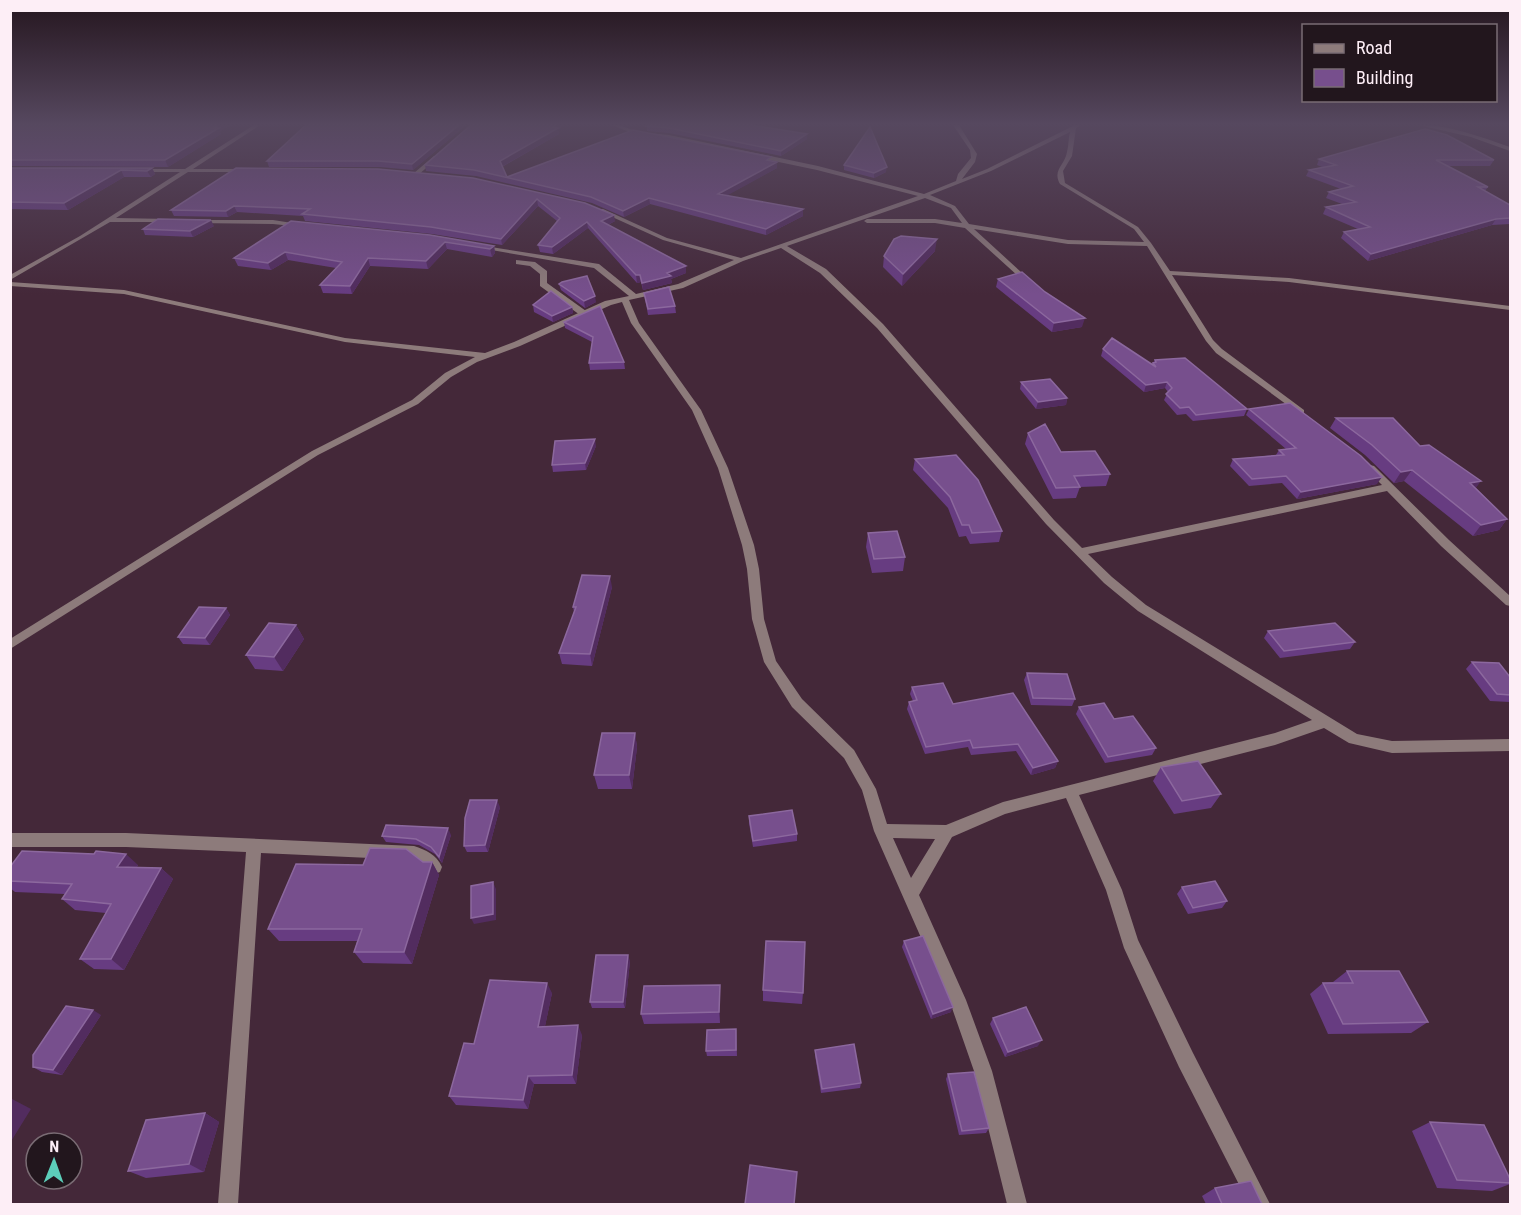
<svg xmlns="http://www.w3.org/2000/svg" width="1521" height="1215" font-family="'Roboto Condensed',sans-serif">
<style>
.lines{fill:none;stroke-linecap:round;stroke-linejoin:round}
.lane{fill:#8d7b7b;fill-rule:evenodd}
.street{fill:#8d7b7b;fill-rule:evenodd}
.wall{fill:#673c81}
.shaded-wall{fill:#522c5f}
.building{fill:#774f8d;stroke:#8c689e;stroke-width:1.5}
</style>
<rect width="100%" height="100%" fill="#442839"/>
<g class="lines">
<path class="lane" d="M516,260L535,262L547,271V283L586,311V315H580L540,286V274L530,266L516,264Z"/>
<path class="street" d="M254,125H260L193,169H249L251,172H188L116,218L170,219L173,221L172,222H110L10,280V275L80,236L180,172H138L136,169H185Z
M612,125H619L638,132L669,135L818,166L924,194L956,181L958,174L971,158L970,150L953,125H959L977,154L975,162L962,179L987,169L1075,125H1081L1076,128L1072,156L1063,171L1065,183L1138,227L1151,243L1170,271L1289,278L1510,306V310L1289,282L1172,275L1213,340L1222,349L1304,410V414L1301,415L1216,353L1206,341L1147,246L1068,244L974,229L1032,282V286H1029L965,228L935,223H867L864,221L867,219H935L962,223L951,208L925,198L787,246L826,269L883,324L1054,520L1082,548L1382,485L1365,468L1370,465L1374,466L1449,540L1510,596V606L1506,605L1441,546L1387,491L1088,554L1112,577L1146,605L1357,734L1392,741L1510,739V751L1392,753L1349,743L1324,728L1275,745L1079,795L1122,890L1138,940L1193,1053L1270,1204H1249L1179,1067L1124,948L1106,890L1066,798L1005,814L952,837L919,895L966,1000L992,1071L1027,1204H1007L974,1071L952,1008L874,831L862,790L844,758L792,707L764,662L752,619L747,569L742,545L718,468L692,410L631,323L622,302L611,305L520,346L477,362L451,377L418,404L318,455L10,649V639L312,451L412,400L445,373L475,357L345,342L124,294L10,286V282L124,290L345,338L485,353L514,342L605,301L629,296L594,268L480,248L478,247V245L599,264L636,294L678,284L734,260L663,240L599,211V209H603L667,238L741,258L918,196L817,170L669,139L637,135ZM1070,132C1068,138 1069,145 1067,152C1065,165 1052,170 1060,184L1134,229L1144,242L1068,240L969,224L955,206L930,195L991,171ZM781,248L820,273L877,328L1046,524L1104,583L1138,611L1312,720L1275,733L1003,802L946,825L887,824L876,789L854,750L802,699L776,661L764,619L759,569L754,545L728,468L701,410L639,323L629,300L683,288L743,261ZM893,838L935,839L911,878Z
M1419,125C1450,125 1481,137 1510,147V151L1471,137Z
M434,156L439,157L418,175H414V173Z
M197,220H273L305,225L302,227L273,224L195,223L194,222Z
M10,833H126L414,846C426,850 436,854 442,867L440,872L434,874C426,871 422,863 414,860L261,853L238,1204H218L246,852L126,847H10Z"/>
</g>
<path class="wall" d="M10,125H231L220,131L221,134L168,167L10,166Z
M466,125L413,170L380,167H269L267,161Z
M647,126L807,134V139L781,156L669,133L647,131Z
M558,130L559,134L502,167L507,177L771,161L777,162V168L727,195L803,216L766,235L650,204L624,217L592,203L476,176L426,171L425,165Z
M1319,159L1494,160L1490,166H1448L1488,187L1485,191L1510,205V224L1492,225L1368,261L1341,238L1344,232L1358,229L1323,214L1326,207L1342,204L1326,198L1329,192L1341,189L1306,176L1309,170L1322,167L1317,165Z
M844,165L886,172L874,178L844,170Z
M10,168H152L155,174L151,177H124L68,210L10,209Z
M473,178L615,221L608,225L686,266V273L671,279L672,283L643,290L641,282L637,283L588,228L553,254L540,252L538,245L557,221L538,206L502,245L432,234L305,221L303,216L237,212L228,217L174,216L171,210Z
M291,221L494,246L495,253L492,257L447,249L428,269L370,266L352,294L323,293L320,285L336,268L288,260L271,270L238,266L234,258Z
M214,226L193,237L145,235L143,229Z
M935,251L902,286L883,267L884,256Z
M998,279L1082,327L1052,332L996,287Z
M559,284L596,302L585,308L561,290Z
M644,293L675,306L676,313L648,315Z
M533,305L572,307L573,313L553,322L534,312Z
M600,306L624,362L625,369L590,370L589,363L592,342L565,328L564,322Z
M1103,349L1152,364L1155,360L1247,409L1244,416L1193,421L1186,414L1177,415L1164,400L1168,392L1165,388L1144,392L1101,356Z
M1021,382L1067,398L1066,405L1036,409L1020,389Z
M1249,409L1377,484L1297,499L1282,483L1249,486L1230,466L1233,459L1276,455L1279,450L1286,449L1246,415Z
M1336,418L1420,446L1476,488L1507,519L1499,530L1473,536L1404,481L1394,483L1365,455L1330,428Z
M1028,433L1061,452L1110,474L1106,486L1080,487L1076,498L1053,499L1025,444Z
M596,446L586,470L553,472L552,465Z
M915,459L1002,531L999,542L970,544L966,536L959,537L948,508L913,470Z
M868,533L905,557L903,571L872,573L866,547Z
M612,587L592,666L562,664L559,653L574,612L573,607Z
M226,608L230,615L210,645L183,644L178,637Z
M296,625L304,639L283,671L255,669L246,655Z
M1268,631L1355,642L1350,649L1280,658L1264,638Z
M1472,662L1510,677V702L1490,701L1466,669Z
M1027,673L1075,699L1072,706L1031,705L1024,680Z
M912,687L953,704L1058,761L1055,768L1031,775L1016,751L971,755L968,747L925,754L907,709L909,702L913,701L910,694Z
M1079,707L1114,719L1156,748L1152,755L1105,763L1076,714Z
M635,733L637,747L632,789H598L594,775Z
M1161,767L1221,794L1211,808L1174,814L1153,781Z
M500,807L488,852H467L464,846Z
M749,816L797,834V841L753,847L749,823Z
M451,835L442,863L435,854L419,845L386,842L382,836Z
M423,862H432L439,875L412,964L363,963L354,952L357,941H279L268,929Z
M138,865L137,867L161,868L173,879L124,970L94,969L80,959L106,913L75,910L62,899L65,894L15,892L10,888V867Z
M1182,887L1227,901L1222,908L1188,914L1177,894Z
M904,941L951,1012L931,1019L902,947Z
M630,961L625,1008H592L590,1002Z
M1347,971L1428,1022L1411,1033L1328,1034L1310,994L1323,983L1333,982Z
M720,985V1023L644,1024L641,1014Z
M763,990L803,993L802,1004L763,1001Z
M552,993L545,1026L582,1035L576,1084H534L528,1109L456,1105L449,1096L474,1044Z
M101,1015L62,1075L42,1072L33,1067Z
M993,1018L1038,1046L1005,1057L990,1024Z
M736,1029L737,1056H707L706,1051Z
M815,1050L861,1083L860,1088L821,1093L815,1055Z
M948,1074L989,1128L986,1133L959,1135L946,1079Z
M205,1113L219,1122L204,1172L146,1178L128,1171Z
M1430,1122L1510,1179V1184L1492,1191L1437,1188L1412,1131Z
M1215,1188L1262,1204H1206L1202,1196Z"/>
<path class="shaded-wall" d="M218,125H231L220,131L221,134L168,167L165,160Z
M459,125H466L413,170L412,164Z
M556,125H565L558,130L559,134L501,167L500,161Z
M807,134V139L781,156V151Z
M777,162V168L719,200L718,194Z
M887,167L886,172L874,178V173Z
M152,168L155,174L151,177L147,171Z
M121,170L124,177L68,210L64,203Z
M649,198L650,204L624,217L623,211Z
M537,199L538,206L502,245L501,239Z
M234,206L237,212L228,217L226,211Z
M803,209V216L766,235V229Z
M614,215L615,221L602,228L601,221Z
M1496,219L1492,225L1368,261L1371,254Z
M211,220L214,226L193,237L190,231Z
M587,222L588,228L553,254L552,247Z
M937,239L935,251L902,286L903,274Z
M445,242L447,249L428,269L426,261Z
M494,246L495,253L492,257L490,249Z
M285,252L288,260L271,270L268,263Z
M368,258L370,266L352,294L350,286Z
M686,266V273L671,279L672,283L643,290L642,283Z
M636,275H640L641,282L637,283Z
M595,296L596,302L585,308L584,301Z
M572,307L573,313L553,322L552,316Z
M1085,318L1082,327L1052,332L1054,323Z
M1167,382L1165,388L1144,392L1146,385Z
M1067,398L1066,405L1036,409L1038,402Z
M595,439L596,446L586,470L585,463Z
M1412,470L1404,481L1394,483L1401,472Z
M1382,477L1377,484L1297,499L1301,492Z
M1481,481L1473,492L1470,483Z
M1507,519L1499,530L1473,536L1481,525Z
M610,576L612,587L592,666L590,654Z
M226,608L230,615L210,645L205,638Z
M296,625L304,639L283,671L274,657Z
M635,733L637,747L632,789L629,775Z
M1058,761L1055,768L1031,775L1033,768Z
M497,800L500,807L488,852L485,845Z
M448,828L451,835L442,863L439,857Z
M126,854L138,865L129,878L117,867Z
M432,862L439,875L412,964L404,952Z
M161,868L173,879L124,970L111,959Z
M493,882L496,889V920L474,924L471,918Z
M628,955L630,961L625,1008L623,1002Z
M547,983L552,993L543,1036L538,1027Z
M720,985V1023L719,1012Z
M953,1007L951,1012L931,1019L933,1014Z
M93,1010L101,1015L62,1075L53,1070Z
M578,1025L582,1035L576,1084L572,1075Z
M1042,1040L1038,1046L1005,1057L1008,1052Z
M528,1076L534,1084L528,1109L523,1100Z
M12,1099L31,1109L10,1143V1101Z
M205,1113L219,1122L204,1172L189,1164Z"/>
<path class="building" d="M10,125H218L214,128H219L165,160H10Z
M306,125H459L412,164L378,161H267Z
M471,125H556L553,127L558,128L500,161L507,177L633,130L771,157L767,160L777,162L718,194L803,209L766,229L649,198L623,211L591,197L474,170L425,165Z
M649,125H751L807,134L781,151L669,128L647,126Z
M870,127L887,167L874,173L844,165Z
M1425,129L1447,135L1494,160H1436L1488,187H1478L1510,205V218L1496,219L1371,254L1344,232L1370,227L1326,207L1356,202L1329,192L1353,186L1309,170L1336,165L1319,159Z
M10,168H152L147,171L121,170L64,203L10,202Z
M236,168L378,169L473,178L585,203L614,215L601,221L686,266L667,273L671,276L642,283L640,275H636L587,222L552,247L538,245L560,218L537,199L501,239L431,227L302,214L310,209L234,206L226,211L171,210Z
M158,219L211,220L190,231L143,229Z
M291,221L430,235L494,246L490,249L445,242L426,261L368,258L350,286L320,285L342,262L285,252L268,263L234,258Z
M901,236L937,239L903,274L884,256L894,239Z
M1022,272L1045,292L1085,318L1054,323L998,279Z
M587,276L595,296L584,301L559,284L562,282Z
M669,287L675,306L648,309L644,293Z
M551,291L572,307L552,316L533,305Z
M600,306L624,362L589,363L593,337L564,322Z
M1112,338L1156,367L1153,363L1156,362L1155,360L1185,358L1247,409L1196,415L1189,407L1180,408L1166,394L1172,388L1167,382L1146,385L1103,349Z
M1050,379L1067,398L1038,402L1021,382Z
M1290,403L1361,456L1382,477L1301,492L1286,476L1252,479L1233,459L1284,455L1279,450L1296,448L1249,409Z
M1336,418H1393L1420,446L1429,445L1481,481L1470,483L1507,519L1481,525L1412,470L1401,472L1372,445Z
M1045,424L1061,452L1095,451L1110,474L1074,476L1080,487L1056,488L1028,433Z
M595,439L585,463L552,465L555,441Z
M956,455L978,480L1002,531L972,533L969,525H962L950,497L915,459Z
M897,531L905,557L874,559L868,533Z
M582,575L610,576L590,654L559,653L576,607H573Z
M199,607L226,608L205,638L178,637Z
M269,623L296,625L274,657L246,655Z
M1335,623L1355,642L1284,651L1268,631Z
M1472,662L1499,663L1510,677V695L1497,694Z
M1027,673L1067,674L1075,699L1033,698Z
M943,683L953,704L1013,693L1058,761L1033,768L1018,744L973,748L970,740L926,747L909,702L917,700L912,687Z
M1104,703L1114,719L1133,716L1156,748L1108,757L1079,707Z
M602,733H635L629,775H594Z
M1198,761L1221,794L1182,801L1161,767Z
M470,800H497L485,845L464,846L465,818Z
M792,810L797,834L753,841L749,816Z
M386,825L448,828L439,857L431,847L416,839L382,836Z
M370,848L406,849L423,862H432L404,952H354L362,929H268L296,864L363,865Z
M22,851L94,854L96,851L126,854L117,867L161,868L111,959H80L111,904L62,899L72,884L10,881V867Z
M1215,881L1227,901L1193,908L1182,887Z
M493,882V914L471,918V886Z
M923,936L953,1007L933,1014L904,941Z
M766,941L805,942L803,993L763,990Z
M596,955H628L623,1002H590Z
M1347,971H1399L1428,1022L1343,1024L1323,983H1353Z
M490,980L547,983L538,1027L578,1025L572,1075L528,1076L523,1100L449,1096L464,1043L474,1044Z
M720,985L719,1012L641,1014L644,986Z
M66,1006L93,1010L53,1070L33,1067V1055Z
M1026,1007L1042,1040L1008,1052L993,1018Z
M736,1029V1050L706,1051L707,1030Z
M854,1044L861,1083L822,1089L815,1050Z
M974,1072L989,1128L962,1131L948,1074Z
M205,1113L189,1164L128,1171L146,1120Z
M1430,1122L1484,1125L1510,1179V1183L1457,1180Z
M750,1165L797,1172L794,1204H745Z
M1251,1181L1262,1204H1222L1215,1188Z"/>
<linearGradient id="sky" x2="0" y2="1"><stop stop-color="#25161f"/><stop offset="0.42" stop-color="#56485f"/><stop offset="1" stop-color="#56485f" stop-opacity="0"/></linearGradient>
<rect width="1521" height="295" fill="url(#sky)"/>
<rect width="1521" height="1215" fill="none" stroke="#fdeef6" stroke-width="24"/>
<rect x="1302" y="24" width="195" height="78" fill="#22161d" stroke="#7a6c74" stroke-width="1.5"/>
<rect x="1314" y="44" width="30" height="9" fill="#8d7b7b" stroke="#7a6c74" stroke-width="1.5"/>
<text x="1356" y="54" font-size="18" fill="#fdeef6">Road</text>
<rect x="1314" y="69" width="30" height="18" fill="#774f8d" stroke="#7a6c74" stroke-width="1.5"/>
<text x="1356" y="84" font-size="18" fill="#fdeef6">Building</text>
<g transform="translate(54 1161) rotate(1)"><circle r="28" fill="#22161d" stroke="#7a6c74" stroke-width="1.5"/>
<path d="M0-4.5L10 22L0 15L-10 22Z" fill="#5cceba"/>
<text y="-9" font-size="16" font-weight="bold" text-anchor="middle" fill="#fdeef6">N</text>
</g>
</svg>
